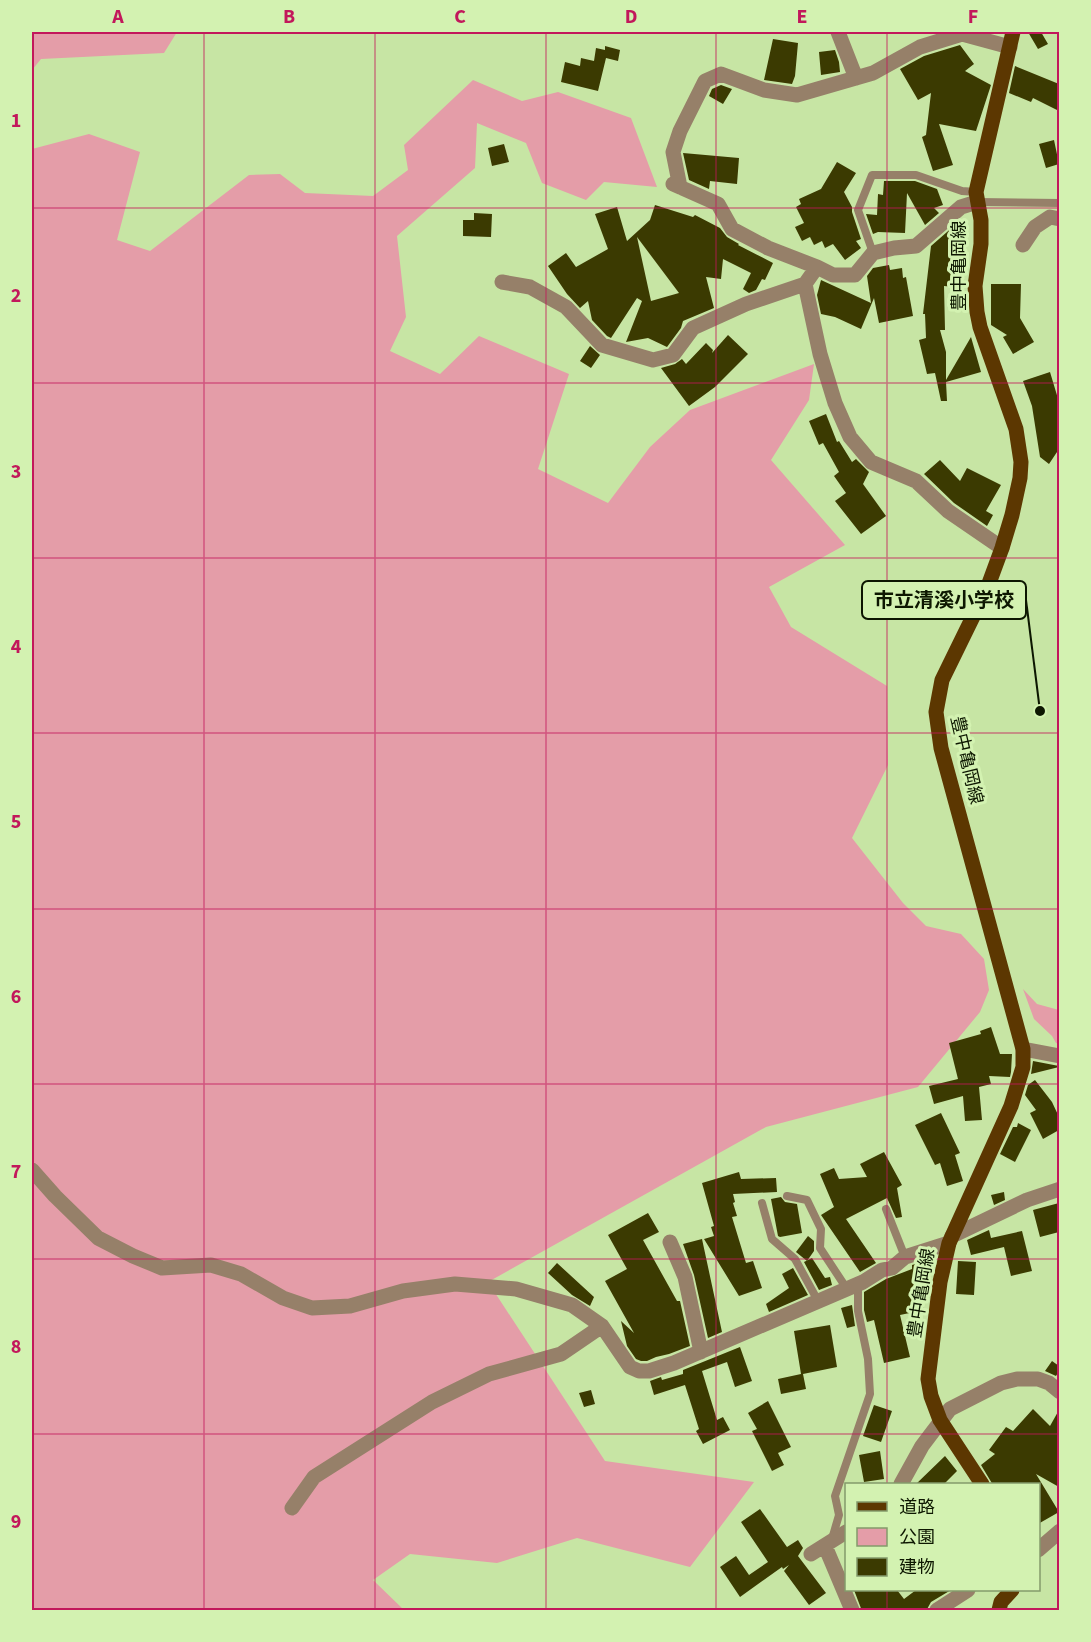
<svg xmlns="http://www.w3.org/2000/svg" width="1091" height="1642" font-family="'Source Sans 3','Noto Sans JP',sans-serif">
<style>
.green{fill:#e49da8}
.building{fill:#3b3a01;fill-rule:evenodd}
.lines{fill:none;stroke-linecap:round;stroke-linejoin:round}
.lane{stroke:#968069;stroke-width:8}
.street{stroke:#968069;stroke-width:15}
.primary{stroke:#5c3701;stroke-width:15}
.grid{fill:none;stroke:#c2185b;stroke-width:1.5;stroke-opacity:0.55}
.labels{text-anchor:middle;stroke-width:6;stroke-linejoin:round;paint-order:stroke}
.street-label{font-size:18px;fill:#0d1701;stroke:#d3f2b1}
.leader{fill:none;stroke:#0d1701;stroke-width:2}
.callout-dot{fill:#0d1701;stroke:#d3f2b1;stroke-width:2}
.callout{fill:#d3f2b1;stroke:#0d1701;stroke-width:2}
.callout-label{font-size:20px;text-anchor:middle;font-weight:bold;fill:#0d1701}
.neatline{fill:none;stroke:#c2185b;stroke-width:2}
.grid-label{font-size:20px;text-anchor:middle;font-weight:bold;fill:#c2185b}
</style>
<rect width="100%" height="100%" fill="#c7e5a4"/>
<path class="green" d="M32,32H177L164,53L41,59L32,70Z
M473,80L522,101L558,92L631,118L657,187L604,182L586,200L542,183L526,143L477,123L475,168L397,236L406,317L390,351L440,374L479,336L569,374L538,469L608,503L650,447L690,410L814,364L809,400L771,460L845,545L769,587L791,627L887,686L888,765L852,838L903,903L926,926L961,934L984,959L989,990L980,1012L918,1087L766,1127L488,1282L605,1461L754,1482L690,1567L577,1538L497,1563L410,1554L373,1580L404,1610H32V149L89,134L140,152L117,240L150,251L249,175L280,174L305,193L373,196L408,170L404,145Z
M1023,989L1037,1004L1059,1010V1044L1056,1043L1052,1036L1034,1019Z"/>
<path class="building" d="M1028,32H1041L1048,44L1038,49Z
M773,39L798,43L795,76L792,84L764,80Z
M960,45L974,64L965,71L991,85L976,131L939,124L953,165L933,171L922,137L926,135L931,93L918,100L900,69L924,56Z
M605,46L620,50L618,61L606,58L598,91L561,82L565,62L580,66L581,58L594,61L596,48L605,50Z
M835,50L839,62L840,72L821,75L819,52Z
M1015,66L1059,84V111L1033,98L1031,102L1009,93Z
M721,85L732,89L723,104L709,96L712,89Z
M1054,140L1059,164L1046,168L1039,144Z
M504,144L509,162L492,166L488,148Z
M683,153L739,158L737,184L710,181L709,189L689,180Z
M837,162L856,173L844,192L852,207V212L861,239L856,241L861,248L845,260L833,244L825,248L822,241L814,245L810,237L802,241L795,227L804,223L796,207L801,204L799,199L821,189Z
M884,181H915L937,189L943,205L934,208L939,213L925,225L907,193L905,233L878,232L873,234L866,214L877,215L878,194L883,195Z
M655,205L693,217L695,215L720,228L727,237L739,244L738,245L773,263L765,280L762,279L756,290L749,293L743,289L751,273L723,259L721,279L706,277L714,308L683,321L681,328L667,347L648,338L626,342L642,301L637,298L611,338L607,336L592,320L588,301L580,308L567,294L548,266L566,253L576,267L608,249L595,214L617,207L627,241L650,220ZM637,237L679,293L651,301Z
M474,213L492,214L491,237L463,236V220H474Z
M965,223L967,236L959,238L954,287L944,286L945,330H940L946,352V380L971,337L981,372L946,382L947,401H941L935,373L927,374L919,340L926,338L925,314H923L931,246L955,225Z
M889,265L890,270L902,268L903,278L906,277L913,316L879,323L874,298L861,329L835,317L821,314L817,295L821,280L871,303L867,276L873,268Z
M991,284H1021L1020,318L1034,342L1013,354L1003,337L1007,335L991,325Z
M728,335L748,354L715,387L689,406L661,368L675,364L682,359L686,364L706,343L713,350L712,353Z
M590,346L600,355L591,368L580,361Z
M1050,372L1059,402V449L1049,464L1040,457L1032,406L1023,381Z
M826,414L837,442L839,441L852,462L856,459L869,472L863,484L886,516L861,534L835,501L846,493L834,476L839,472L823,443L819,445L809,421Z
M940,460L960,481L967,468L1001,485L986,511L993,515L987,526L954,503L924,474Z
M991,1027L1000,1054H1012L1011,1072L1010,1077L989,1076L991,1084L979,1087L982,1120L965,1121L963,1096L934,1104L929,1086L958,1079L949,1043L981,1034L980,1031Z
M1033,1061L1059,1066V1067L1031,1074Z
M1035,1080L1052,1102L1059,1117V1130L1043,1139L1030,1113L1036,1110L1025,1095L1028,1085Z
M941,1113L960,1153L955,1155L963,1181L947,1186L940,1163L935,1165L915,1125Z
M1018,1123L1031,1130L1015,1162L1000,1154L1013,1127H1017Z
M884,1152L902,1185L897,1188L902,1217L896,1218L887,1198L846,1219L876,1263L860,1272L821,1215L834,1207L820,1174L834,1168L839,1179L867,1177L860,1164Z
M739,1172L741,1179L776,1178L777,1192L733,1194L735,1202L733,1203L737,1216L732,1217L746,1263L753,1261L762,1288L739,1296L704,1239L714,1236L711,1227L714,1226L702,1183Z
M1004,1192L1005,1200L994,1205L991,1195Z
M781,1197L785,1202L797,1204L802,1233L780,1237L778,1236L771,1199Z
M1059,1203V1232L1040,1237L1033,1210Z
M648,1213L659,1232L643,1240L677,1301H680L690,1346L669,1354L656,1357L647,1361H641L636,1359L627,1346L621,1321L634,1333L605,1281L627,1269L608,1235Z
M989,1230L991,1238L1022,1231L1032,1271L1011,1276L1004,1247L971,1255L967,1240Z
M808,1236L814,1241V1251L807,1261L796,1252Z
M702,1239L722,1332L708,1338L694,1275L683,1244Z
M812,1258L825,1278L830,1277L832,1285L819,1290L804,1262Z
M929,1260L928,1292H920L924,1310L900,1315L910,1357L884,1363L874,1320L867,1322L864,1310V1292L886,1279L912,1269V1265Z
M958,1261L976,1262L974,1295L956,1294Z
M557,1263L594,1297L590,1306L572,1295L548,1273Z
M793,1268L808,1295L769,1312L766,1304L789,1288L782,1274Z
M852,1305L855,1326L847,1328L841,1308Z
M830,1325L837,1367L803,1374L806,1389L781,1394L778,1379L801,1374L794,1331Z
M740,1347L752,1381L735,1387L727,1362L702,1371L717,1420L723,1417L730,1430L703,1444L696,1431L699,1429L685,1385L654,1395L650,1381L661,1377L662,1380L683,1374V1370Z
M1052,1361L1059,1366V1371L1056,1376L1045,1371Z
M591,1390L595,1404L584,1407L579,1393Z
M768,1401L791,1447L778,1453L784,1465L772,1471L752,1431L757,1429L748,1413Z
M874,1405L892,1411L881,1442L863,1436Z
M1033,1409L1050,1426L1059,1410V1487L1036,1474L1059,1512L1038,1524V1485H993L981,1465L995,1454L989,1450L1006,1427L1013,1431Z
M880,1451L884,1479L864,1482L859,1455Z
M945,1456L957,1471L943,1485H915Z
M760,1509L787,1547L798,1540L803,1548L798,1556L826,1593L809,1605L784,1571L789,1565L783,1569L782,1567L740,1597L720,1567L736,1556L749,1575L768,1562L741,1522Z
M854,1590H897L904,1599L916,1590H951L931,1602L926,1611H862Z"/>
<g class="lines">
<path class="lane" d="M977,202L1060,203
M873,253L858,210L872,175H916L962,191L976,192
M787,1196L807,1200L821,1229L820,1248L847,1289
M762,1203L772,1239L795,1259L818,1301
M886,1209L905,1257
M832,1539L839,1515L835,1496L870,1394L868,1359L858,1311V1284"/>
<path class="street" d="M838,32L856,78
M673,184L718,204L732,229L768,248L817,267
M680,187L673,152L680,131L705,81L721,74L764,90L797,95L873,73L920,47L962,34L1010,47
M1023,245L1035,227L1050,217L1060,219
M502,282L530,287L566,307L602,345L653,360L673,355L693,328L746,304L805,284L817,267L833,275H855L873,253L894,248L916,246L961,207L977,202
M805,284L820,354L835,403L850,437L871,462L916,481L948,511L1002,548
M1023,1049L1060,1056
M32,1170L55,1196L98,1238L133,1256L162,1268L211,1265L241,1274L283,1298L312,1308L350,1306L403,1291L455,1284L516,1289L572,1305L602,1326L630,1367L639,1371H649L674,1363L863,1282L882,1270L892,1268L905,1257L949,1243
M952,1236L1027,1200L1060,1189
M670,1242L685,1277L701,1352
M901,1484L922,1446L950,1409L1001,1383L1017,1379H1038L1049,1383L1060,1392
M292,1508L314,1477L432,1402L489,1374L561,1354L602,1326
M825,1546L852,1610
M1038,1550L1060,1531
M811,1554L846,1532
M937,1610L968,1590"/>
<path class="primary" d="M982,1484L940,1420L931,1396L928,1379L940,1282L949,1243L1011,1106L1023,1067V1049L941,748L936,712L942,680L988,586L1002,548L1012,515L1020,478L1021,462L1016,429L980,327L977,312L975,286L981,244V220L976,192L1013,32
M999,1610L1001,1602L1012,1590"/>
</g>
<path class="grid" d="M204,32V1610M375,32V1610M546,32V1610M716,32V1610M887,32V1484M32,208H1060M32,383H1060M32,558H1060M32,733H1060M32,909H1060M32,1084H1060M32,1259H1060M32,1434H1060M887,1590V1610"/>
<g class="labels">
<g class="street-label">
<text transform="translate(959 266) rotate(-90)" y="6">豊中亀岡線</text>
<text transform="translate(967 760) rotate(77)" y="6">豊中亀岡線</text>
<text transform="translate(921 1293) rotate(-81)" y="6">豊中亀岡線</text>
</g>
</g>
<path class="leader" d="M1040 711L1026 600"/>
<circle class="callout-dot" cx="1040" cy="711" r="6"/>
<rect class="callout" x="862" y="581" width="164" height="38" rx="6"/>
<g class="callout-label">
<text x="944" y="607">市立清溪小学校</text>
</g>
<rect width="1091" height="1642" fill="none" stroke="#d3f2b1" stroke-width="66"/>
<rect x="845" y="1483" width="195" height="108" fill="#d3f2b1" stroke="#849a6b" stroke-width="1.5"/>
<rect x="857" y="1502" width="30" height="9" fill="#5c3701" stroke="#849a6b" stroke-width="1.5"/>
<text x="899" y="1513" font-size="18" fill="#0d1701">道路</text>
<rect x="857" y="1528" width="30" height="18" fill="#e49da8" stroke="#849a6b" stroke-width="1.5"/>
<text x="899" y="1543" font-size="18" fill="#0d1701">公園</text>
<rect x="857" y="1558" width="30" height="18" fill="#3b3a01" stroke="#849a6b" stroke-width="1.5"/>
<text x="899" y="1573" font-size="18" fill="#0d1701">建物</text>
<rect x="33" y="33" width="1025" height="1576" class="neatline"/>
<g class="grid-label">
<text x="118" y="23">A</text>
<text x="289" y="23">B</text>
<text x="460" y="23">C</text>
<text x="631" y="23">D</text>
<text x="802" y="23">E</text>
<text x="973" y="23">F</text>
<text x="16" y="127">1</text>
<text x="16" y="302">2</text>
<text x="16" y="478">3</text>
<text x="16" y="653">4</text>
<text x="16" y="828">5</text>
<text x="16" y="1003">6</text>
<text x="16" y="1178">7</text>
<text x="16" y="1353">8</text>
<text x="16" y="1528">9</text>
</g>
</svg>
